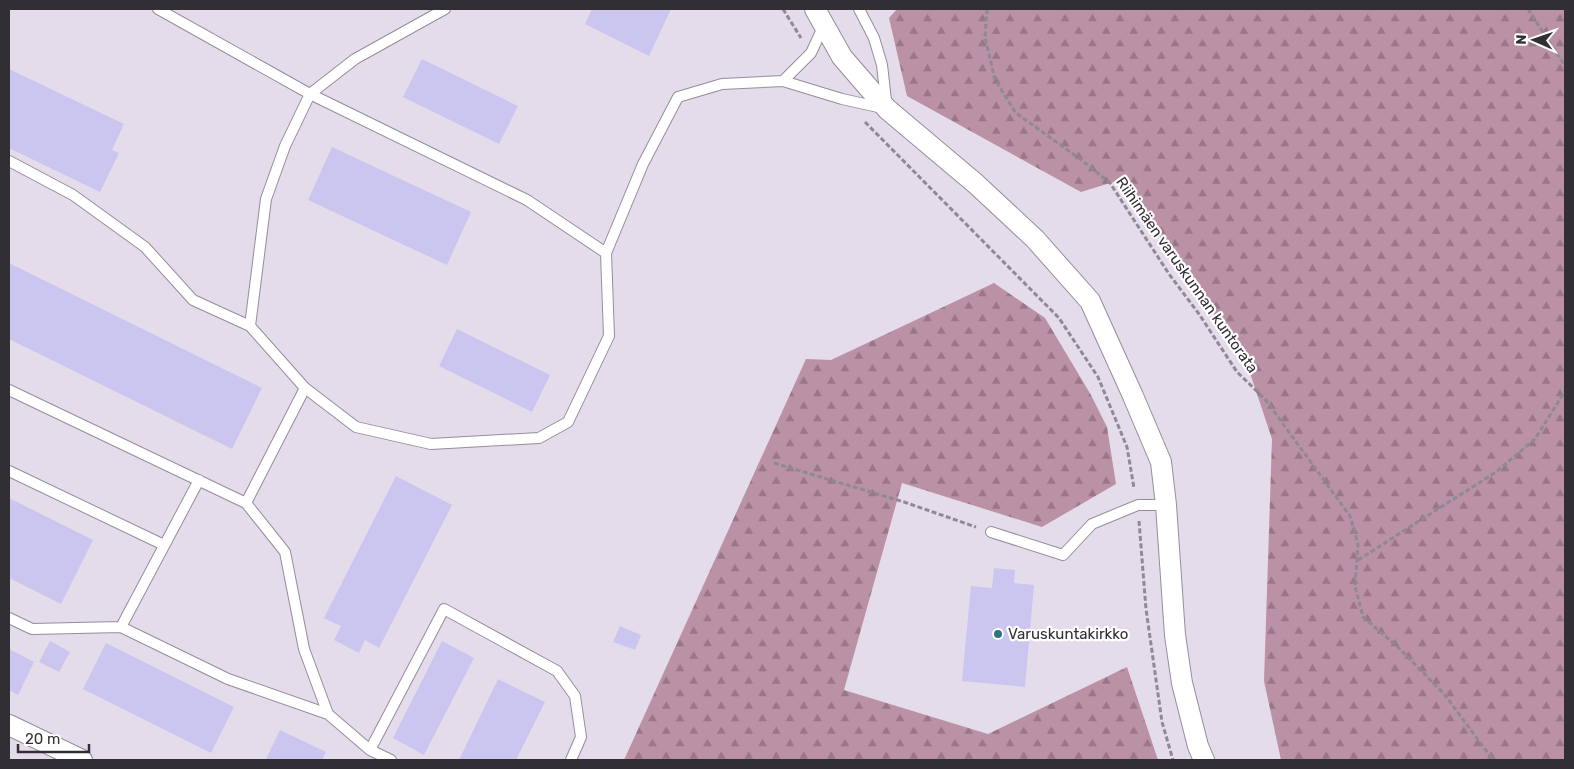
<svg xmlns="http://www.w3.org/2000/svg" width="1574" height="769" font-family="Rubik,sans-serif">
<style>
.forest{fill:url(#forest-firs)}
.building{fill:#cbc6ef}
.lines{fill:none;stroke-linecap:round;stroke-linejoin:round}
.service-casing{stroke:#958d9b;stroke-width:12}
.minor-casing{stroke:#958d9b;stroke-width:22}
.path{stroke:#8f8994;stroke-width:3;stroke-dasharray:5 2.5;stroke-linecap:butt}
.service{stroke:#fff;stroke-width:10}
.minor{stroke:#fff;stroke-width:20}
.poi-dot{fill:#2e7381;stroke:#fff;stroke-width:2}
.labels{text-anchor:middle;stroke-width:4.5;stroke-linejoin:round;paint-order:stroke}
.street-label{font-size:15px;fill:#312e34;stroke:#fff}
.poi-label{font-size:15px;fill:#312e34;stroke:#fff;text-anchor:start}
</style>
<defs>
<pattern id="forest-firs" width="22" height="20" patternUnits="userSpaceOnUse" patternTransform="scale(1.25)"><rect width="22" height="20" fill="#bb91a5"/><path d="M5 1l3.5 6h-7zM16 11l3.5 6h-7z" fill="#997787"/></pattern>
</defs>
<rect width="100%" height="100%" fill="#e4dceb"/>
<path class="forest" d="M897,9H1565V760H1281L1264,681L1272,439L1245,358L1120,180L1081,192L907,96L889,18Z
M994,283L1045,318L1091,395L1107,427L1116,484L1042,527L902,483L844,690L988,734L1127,667L1158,760H624L806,359L831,360Z"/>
<path class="building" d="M592,9H671L649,56L585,24Z
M422,59L518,106L499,144L403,97Z
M9,69L124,124L112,150L119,153L100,192L9,148Z
M332,147L471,212L447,265L308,200Z
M9,263L262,388L232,449L9,339Z
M457,329L550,375L532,412L439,366Z
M396,476L452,505L379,648L365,640L359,653L334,640L341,626L324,618Z
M9,498L93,540L61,604L9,578Z
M994,568L1015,570L1014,583L1034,585L1025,687L962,681L971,586L992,588Z
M620,626L641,635L635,650L613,642Z
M50,641L70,652L59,672L39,662Z
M442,641L474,658L424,755L393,738Z
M106,643L234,707L211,753L83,689Z
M9,649L34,662L18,695L9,690Z
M498,679L545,702L516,760H459Z
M280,730L326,752L322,760H269L266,759Z"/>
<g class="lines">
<defs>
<path id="service" d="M158,9L310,94L527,200L606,253
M445,9L355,59L310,94L285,146L266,199L250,326L305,388L356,427L431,444L539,438L568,422L609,336L606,253L643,164L678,97L722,84L783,81L842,99L887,109L882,65L874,38L859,9
M783,81L811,53L824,25
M9,161L73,195L145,247L193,300L250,326
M9,390L246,503L285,552L304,649L328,714L370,750L391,760
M9,471L164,545
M246,503L305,388
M991,532L1063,555L1092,524L1138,505H1166
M9,618L32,629L121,627L228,679L328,714
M121,627L199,480
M370,750L444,609L557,671L575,696L581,737L571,760"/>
<path id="minor" d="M815,9L842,57L887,109L976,184L1035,239L1090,301L1133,396L1161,462L1166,505L1175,635L1182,683L1198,746L1204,760
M9,725L82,760"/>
</defs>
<use href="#service" class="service-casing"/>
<use href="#minor" class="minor-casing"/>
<path class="path" d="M783,9L801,38
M987,9L985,37L995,80L1016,113L1080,159L1110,183L1169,274L1199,314L1237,372L1265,399L1350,516L1358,544L1355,586L1363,617L1398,647L1445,695L1493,760
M1528,9L1565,66
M865,122L1059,318L1098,377L1127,447L1134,488
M774,463L904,502L976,527
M1139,521L1146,609L1162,722L1173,760
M1358,560L1496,472L1535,439L1565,391"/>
<use href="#service" class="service"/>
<use href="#minor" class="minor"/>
</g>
<circle class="poi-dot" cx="998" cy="634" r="5"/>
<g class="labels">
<g class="street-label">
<text transform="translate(1187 275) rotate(55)" y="5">Riihimäen varuskunnan kuntorata</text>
</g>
<g class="poi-label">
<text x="1008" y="639">Varuskuntakirkko</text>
</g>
</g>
<rect width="1574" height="769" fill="none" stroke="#312e34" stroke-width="20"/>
<g transform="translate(1534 40) rotate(272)" stroke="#ffffff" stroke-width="4" paint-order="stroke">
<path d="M0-4L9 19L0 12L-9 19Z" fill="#312e34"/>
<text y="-8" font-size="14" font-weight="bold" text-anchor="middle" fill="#312e34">N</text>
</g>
<path d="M18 744v8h71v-8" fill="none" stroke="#312e34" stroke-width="2.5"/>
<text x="25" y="744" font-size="15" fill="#312e34" stroke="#ffffff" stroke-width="4" paint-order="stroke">20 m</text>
</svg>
